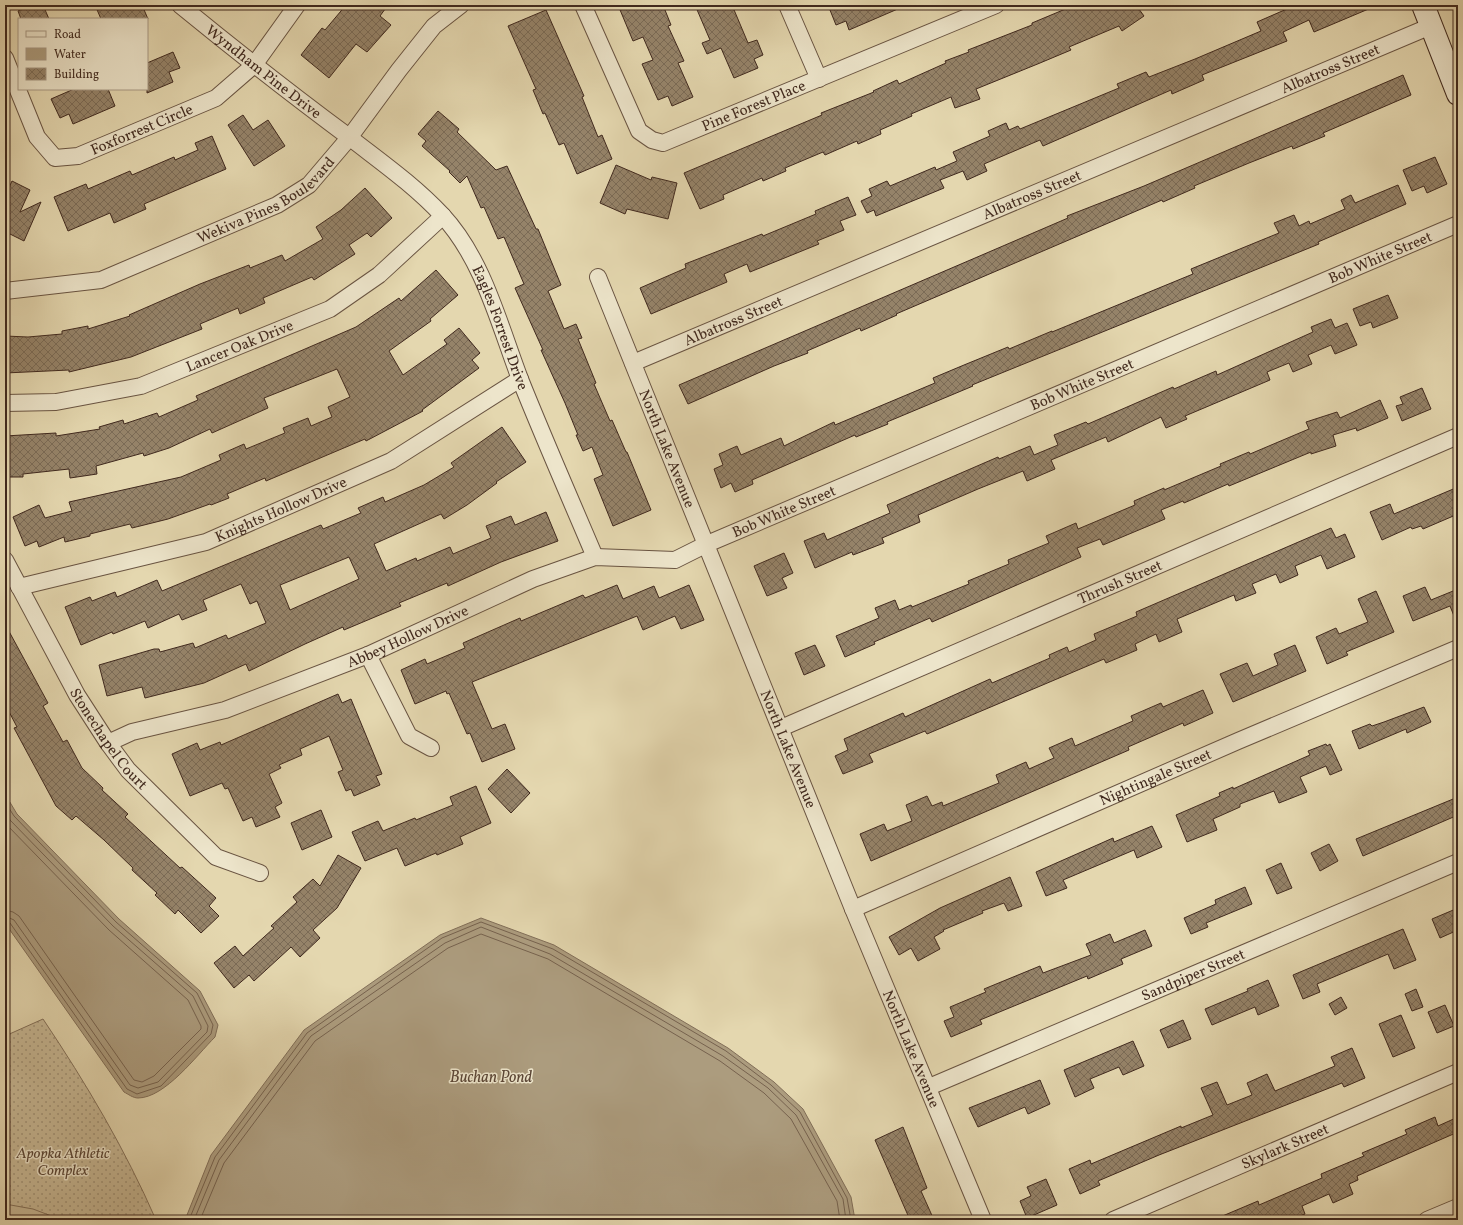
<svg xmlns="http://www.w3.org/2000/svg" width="1463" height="1225" font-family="Vollkorn,serif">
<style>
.grass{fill:url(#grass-dots);stroke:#84715a}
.pitch{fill:#c8b996;stroke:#84715a}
.water{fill:#ac9c7e;stroke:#816e58}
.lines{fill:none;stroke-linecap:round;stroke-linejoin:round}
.shore{stroke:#76624e;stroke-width:1}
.building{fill:url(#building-cross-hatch);stroke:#40291e;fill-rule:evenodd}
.minor-casing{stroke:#695442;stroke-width:18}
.secondary-casing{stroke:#40291e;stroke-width:24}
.minor{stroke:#ede5cb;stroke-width:16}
.secondary{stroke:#ede5cb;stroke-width:22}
.labels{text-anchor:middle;stroke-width:3;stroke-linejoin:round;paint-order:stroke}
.street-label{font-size:15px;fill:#40291e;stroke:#ede5cb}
.park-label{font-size:15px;font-style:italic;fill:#5b4636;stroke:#ede5cb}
.water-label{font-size:16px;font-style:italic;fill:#5b4636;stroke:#ede5cb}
</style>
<defs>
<pattern id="grass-dots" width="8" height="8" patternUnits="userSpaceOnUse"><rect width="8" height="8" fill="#c8b996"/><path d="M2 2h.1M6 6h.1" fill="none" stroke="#a4967a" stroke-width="1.8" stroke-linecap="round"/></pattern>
<pattern id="building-cross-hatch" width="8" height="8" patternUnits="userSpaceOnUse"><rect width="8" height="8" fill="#958369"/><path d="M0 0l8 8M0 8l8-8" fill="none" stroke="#7b6b56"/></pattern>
</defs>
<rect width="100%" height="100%" fill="#e4d7af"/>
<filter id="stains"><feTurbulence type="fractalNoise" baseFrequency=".005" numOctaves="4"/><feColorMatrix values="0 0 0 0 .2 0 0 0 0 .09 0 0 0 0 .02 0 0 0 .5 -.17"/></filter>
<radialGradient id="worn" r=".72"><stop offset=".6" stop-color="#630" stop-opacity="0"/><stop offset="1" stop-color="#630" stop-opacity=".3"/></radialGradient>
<path class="grass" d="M43,1019C86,1083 125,1149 156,1220H5V1036Z"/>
<path class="pitch" d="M5,1204L33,1209L62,1220H5Z"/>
<path class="water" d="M5,794L17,814L119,919L200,991L218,1025L215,1037C197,1055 165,1098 138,1098C133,1098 128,1094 124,1092L5,923Z
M481,918L554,945L728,1048L774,1082L803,1109L851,1197L855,1220H185L211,1155L304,1030L440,935Z"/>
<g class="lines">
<path class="shore" d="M5,802L14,816L116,922L197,993L213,1025L211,1034L161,1086L137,1094L127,1089L10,923L5,921
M5,812L10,820L113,926L193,996L208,1026L207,1032L158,1082L138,1088L130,1085L14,920L5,916
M5,823L109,930L188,1000L201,1026V1029L154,1076L142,1082L134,1080L19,916L13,912L5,910
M189,1220L215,1157L307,1033L442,938L481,922L553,949L726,1051L771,1085L800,1112L847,1198L851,1220
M194,1220L219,1160L311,1036L445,943L481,927L550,954L723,1056L768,1088L796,1115L843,1199L846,1220
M200,1220L224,1163L315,1041L448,948L481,934L548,959L720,1061L764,1093L791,1119L837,1201L840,1220"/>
</g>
<path class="building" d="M31,5H43L49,19H21L18,11Z
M95,5H142L148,19H101Z
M346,5H388L380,16L391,25L367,52L356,44L329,78L301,55L322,28L325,30Z
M618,5H663L671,25L668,26L684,61L678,63L693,97L672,106L668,96L658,100L642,64L653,60L643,37L633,41Z
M695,5H732L748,43L757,40L763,55L754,59L758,68L734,78L721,48L707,54L702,43L710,40Z
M828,5H907L849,30L846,21L836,25Z
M1075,5H1136L1144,16L1122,31L1119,26L1069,47L1071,50L1040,63L976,89L980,99L955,108L951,97L911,114L912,116L880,130L881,134L858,144L857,141L825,155L823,152L785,168L786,171L763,181L762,178L723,195L724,199L700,209L684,173L822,115L821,113L874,92L873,91L897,80L899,84L946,63L945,61L969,52L968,50L1032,25V23Z
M1296,5H1378L1314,32L1309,20L1283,32L1287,41L1202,75L1204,80L1172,94L1171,90L1043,146L1040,140L984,164L987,171L967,180L963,171L940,180L944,188L876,216L874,210L867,213L861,201L872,196L869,189L887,181L890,186L935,167L936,170L957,161L953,152L990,136L988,131L1006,123L1009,130L1018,126L1020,129L1119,88L1117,84L1146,72L1149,77L1195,59L1261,31L1257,22Z
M546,10L584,96L582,97L598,137L602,135L612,159L577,174L564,143L559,145L545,113L543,114L533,90L536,89L508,26Z
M173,52L180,68L169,72L173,82L147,93V63Z
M1403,75L1411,95L1323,133L1325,136L1293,149L1292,146L1249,163L1194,186L1195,188L1163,202L1162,200L896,314L897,315L861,331L860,328L807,351L808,353L774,366L688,404L679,385L982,255L1068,218L1067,216L1144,186Z
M74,89H108L115,106L73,124L69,114L60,118L51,99Z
M438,111L459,129L457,132L496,170L507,166L536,229H538L561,285L548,291L564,329L576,324L582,338L578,339L596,383L594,384L610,421L612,420L626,452H627L651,510L613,526L594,479L603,475L592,447L583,451L576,435H578L565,403L541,350H543L515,288L524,284L504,237L498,239L484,207L481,208L467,176L460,183L449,172L450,171L422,146L426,141L418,134Z
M243,115L253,130L268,120L285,146L254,166L228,125Z
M212,136L226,169L144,204L146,209L114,223L110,213L68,231L54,197L86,184L88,189L130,171L132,175L174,157L175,160L198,150L195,143Z
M1435,157L1447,184L1427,193L1424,186L1412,191L1403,170Z
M616,165L651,180L652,177L677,183L668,219L627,209L625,214L600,203Z
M12,181L30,190L20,212L41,202L24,241L10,234L5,245V196Z
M1398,185L1406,204L1318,242L1319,244L972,385L973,386L887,422L888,424L856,437L855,435L752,480L753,484L735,492L731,483L721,488L714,469L723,465L719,454L737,446L741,455L781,438L784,446L834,422L835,425L935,383L933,378L964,365L1008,347L1009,349L1052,331V332L1193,274L1191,269L1279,233L1274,223L1294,215L1299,226L1309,221L1310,224L1345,209L1341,200L1351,195L1355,203Z
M365,188L392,218L371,237L367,233L349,245L355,254L314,280L312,277L263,298L265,303L240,314L238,308L200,324L202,329L131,357L69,372V370L5,373V336L28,337L62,334V331L88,326V329L130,316L129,315L200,284L249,265L250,268L282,255L285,261L323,239L316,227L341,210Z
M848,197L856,215L840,221L844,230L817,241L819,244L750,272L747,264L724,274L727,282L651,314L640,288L686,268L685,264L762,234L763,236L816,214L815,211Z
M436,270L458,295L430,319L431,321L389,351L403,375L447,344L444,340L459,328L480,353L472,360L479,368L422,410L423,411L366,441L365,439L266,481L265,478L227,494L229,498L211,505L210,504L168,519L132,528L130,524L90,534V536L65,542L64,537L39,547L37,541L25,546L13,517L39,505L45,518L72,511L69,502L181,477L221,460L219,455L244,444L246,449L285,433L283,428L308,418L311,426L332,417L328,407L350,397L337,369L264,398L268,408L212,433L210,429L169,448L144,456L143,453L96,466L97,474L70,478L69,469L23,474V477H5V436L56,433V436L100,429L99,427L123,420L124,424L157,413L159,417L198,400L196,396L356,327L399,298L401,301Z
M1388,295L1398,318L1373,328L1371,322L1360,326L1353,309Z
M1331,319L1335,328L1347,323L1357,345L1335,354L1331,345L1308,355L1312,364L1293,372L1289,363L1267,372L1270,380L1185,416L1187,419L1166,428L1161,417L1108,442L1106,437L1051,460L1055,469L1027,481L1023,471L978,489L918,515L920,522L882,538L884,543L853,555L852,552L815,568L804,541L824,533L827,540L890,513L887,505L998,457L999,459L1030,446L1034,455L1058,445L1054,435L1086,422L1088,424L1173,387L1174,389L1216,371L1217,375L1313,332L1311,327Z
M1422,388L1431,409L1402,421L1396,406L1403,404L1400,397Z
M1380,400L1388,418L1357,431L1356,428L1333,435L1336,446L1311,454V452L1229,486L1228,484L1184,503L1183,501L1161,510L1165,519L1103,545L1100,539L1077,548L1081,557L932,622L930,618L874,642L875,644L845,657L836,636L879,618L875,608L895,600L899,610L911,605L912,607L969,584L968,581L1009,564L1008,560L1049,543L1046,536L1076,523L1078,529L1135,505L1134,501L1164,488V490L1221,466L1220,464L1249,452L1250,454L1309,429L1306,422L1337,412L1340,418Z
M502,427L526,462L496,482L497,483L467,505L444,519L441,514L374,544L386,571L416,558L417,561L450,547L453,554L491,538L486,526L511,516L515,525L546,512L558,541L501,562L448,586L447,583L399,603L401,606L344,630L343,627L305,644L249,671L246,664L204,683L145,698L142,687L107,696L99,665L154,649H159L160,652L193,643L195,648L226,635L228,639L266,623L257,601L250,604L241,584L203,600L207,610L182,620L179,614L148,628L145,621L113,634L112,632L81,645L65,607L90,597L92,601L115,592L117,597L157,580L162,591L321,525L323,529L361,513L358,508L383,497L385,502L424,485L454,467L451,463ZM349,557L359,579L290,610L280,585Z
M1458,487V514L1423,529L1421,526L1412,529L1411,527L1382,540L1370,512L1390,504L1394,514Z
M1331,528L1336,538L1345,534L1355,557L1327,569L1321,555L1295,566L1298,575L1280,583L1276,574L1252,584L1256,593L1236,601L1234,595L1177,619L1182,632L1159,642L1156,634L1135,644L1137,650L1106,663L1104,659L927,734L925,731L869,754L873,762L843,774L835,756L848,750L844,739L903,713L905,717L990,679L992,683L1050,658L1049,655L1067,647L1069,652L1096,640L1094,634L1137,616L1136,612Z
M784,553L793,573L782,578L787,588L767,596L754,566Z
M617,585L623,599L654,586L659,598L689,585L704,620L681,629L675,616L643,630L637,616L472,682L492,729L505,724L515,749L482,762L470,733L467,734L449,693L447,694L446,691L415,704L401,670L425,659L427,664L465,648L463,643L520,618L521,621L583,595L585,598Z
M1425,587L1431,600L1458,589V626L1450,606L1413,621L1403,596Z
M1376,591L1394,632L1346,652L1348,655L1327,664L1316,637L1336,628L1339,634L1368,622L1358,599Z
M5,624L48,703L43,706L63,742L67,740L82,768L103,788L102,790L128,814L125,817L180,868L182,867L216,898L209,906L219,916L201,933L178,910L175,914L155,895L157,893L132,870L133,868L104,840L76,816L72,820L56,806L14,728L17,727L5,704Z
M815,645L825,666L804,675L795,653Z
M1295,645L1306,671L1233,702L1220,674L1247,663L1253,676L1278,665L1274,654Z
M1203,690L1213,713L1184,726L1183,723L1128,747L1129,750L871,861L860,834L884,824L887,831L912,821L906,805L927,796L932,806L942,802L943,806L999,783L996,775L1026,762L1029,769L1054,758L1049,748L1072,738L1075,746L1133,721L1131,716L1161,703L1163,707Z
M338,694L342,703L351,699L382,774L376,776L380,785L354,796L351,789L346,791L338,772L343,770L329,736L300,749L302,755L279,765L281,768L269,774L282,803L275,807L280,817L256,827L252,817L243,821L228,788L225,789L222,783L190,796L172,754L197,743L200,750L220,742L221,745Z
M1424,707L1431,722L1407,733L1406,729L1359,749L1352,731L1370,724L1372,726L1384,722Z
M1326,744L1327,746L1330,744L1342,770L1330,775L1326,766L1300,777L1307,792L1279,803L1274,791L1240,804V807L1213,819L1217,830L1187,842L1176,815L1220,796L1219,793L1233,787V789L1310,755L1308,751Z
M507,769L530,793L511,813L488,789Z
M476,786L491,823L460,837L463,844L437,855L436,853L405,866L397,848L365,861L352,832L378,821L383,831L415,818L416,820L453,805L450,797Z
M1458,797V815L1363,856L1356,839Z
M321,810L332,837L302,850L291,823Z
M1152,826L1162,847L1137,858L1134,850L1063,880L1067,888L1046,896L1036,872L1113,838L1114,842Z
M1329,844L1338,861L1320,871L1311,853Z
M338,855L361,868L337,908L313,930L320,938L300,957L291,947L254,981L249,975L234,988L214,963L235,946L243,956L274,928L271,926L297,902L293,897L313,879L320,886Z
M1281,863L1292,888L1277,894L1266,870Z
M1010,877L1022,906L1008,911L1004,903L982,911L983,913L943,930L944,931L934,937L940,949L918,961L911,948L899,955L889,937L940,908Z
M1245,887L1252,904L1206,923L1208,927L1191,934L1184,918L1216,904L1215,900Z
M1458,908V930L1440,938L1432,919Z
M1403,929L1416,960L1394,969L1388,954L1317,984L1320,992L1303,999L1293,975Z
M1145,930L1152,946L1121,959L1123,964L1088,979L1087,976L980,1020L982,1024L951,1037L944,1021L954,1017L950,1007L986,992L984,989L1040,966L1043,973L1091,955L1086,944L1110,934L1114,943Z
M1268,980L1279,1006L1258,1015L1255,1007L1212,1025L1205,1009L1248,991L1247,989Z
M1416,989L1423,1007L1412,1011L1405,994Z
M1341,997L1347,1008L1335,1015L1329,1004Z
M1445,1005L1454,1026L1437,1033L1428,1012Z
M1401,1015L1415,1048L1393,1057L1379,1024Z
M1183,1020L1191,1039L1168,1048L1160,1030Z
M1133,1041L1144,1066L1123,1075L1119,1067L1090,1079L1094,1088L1075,1097L1064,1070Z
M1352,1048L1365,1078L1344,1087L1342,1083L1159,1155L1098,1181L1100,1185L1080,1194L1069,1169L1090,1160L1091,1164L1181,1126V1128L1213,1115L1201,1088L1217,1082L1227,1105L1252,1095L1247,1083L1267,1074L1275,1091L1335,1066L1331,1057Z
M1040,1080L1050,1104L1028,1114L1025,1107L978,1127L969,1108Z
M1435,1117L1438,1126L1458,1117V1132L1357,1176L1358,1180L1349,1184L1353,1194L1333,1203L1329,1194L1302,1206L1305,1214L1290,1220H1213L1258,1201L1259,1205L1322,1178L1321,1174L1364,1156L1362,1153L1407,1134L1405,1130Z
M903,1127L927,1188L921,1191L934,1220H910L875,1140Z
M1046,1179L1057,1205L1027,1218L1020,1201L1031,1196L1027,1187Z"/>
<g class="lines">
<defs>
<g id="minor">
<path id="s1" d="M180,5C235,50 291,94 349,137C381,162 414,185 442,215C483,259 499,324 520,379C544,439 570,498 595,557"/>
<path id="s2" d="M583,5L639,131L652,140L663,143L996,5"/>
<path d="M787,5L819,79"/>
<path id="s3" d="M5,58L37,137L55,158L78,156L216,98L254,65L297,5"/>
<path id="s4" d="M598,277L853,909L983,1220"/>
<path id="s5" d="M5,291L101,280L277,205L309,185L349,138L399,70L434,26L461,5"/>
<path id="s6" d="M633,363L1431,26"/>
<path id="s7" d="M5,403L56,402L141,386L330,309L379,275L443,216"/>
<path id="s8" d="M5,560L77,695L108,743L128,770L216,857L260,873"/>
<path id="s9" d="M19,587L206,542L391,461L520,379"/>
<path d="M368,655L409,736L431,748"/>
<path id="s10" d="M781,728L1458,436"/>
<path id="s11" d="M108,743L132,732L225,710L368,655L533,579L595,557L675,560L707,544L1458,224"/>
<path id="s12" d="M853,909L1238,741L1458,648"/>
<path id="s13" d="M929,1087L1458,862"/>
<path id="s14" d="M1113,1220L1458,1072"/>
<path d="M1427,1220L1458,1207"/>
</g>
<path id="secondary" d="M1423,5L1458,94"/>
</defs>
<use href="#minor" class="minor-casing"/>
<use href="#secondary" class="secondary-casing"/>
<use href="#minor" class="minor"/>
<use href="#secondary" class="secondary"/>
</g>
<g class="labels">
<g class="street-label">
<text dy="5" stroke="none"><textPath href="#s6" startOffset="757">Albatross Street</textPath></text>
<text dy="5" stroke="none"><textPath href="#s1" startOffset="107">Wyndham Pine Drive</textPath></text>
<text dy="5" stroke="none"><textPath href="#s2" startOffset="263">Pine Forest Place</textPath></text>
<text dy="5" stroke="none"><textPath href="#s3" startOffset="205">Foxforrest Circle</textPath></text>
<text dy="5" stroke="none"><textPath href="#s6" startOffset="433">Albatross Street</textPath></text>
<text dy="5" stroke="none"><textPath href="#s5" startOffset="281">Wekiva Pines Boulevard</textPath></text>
<text dy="5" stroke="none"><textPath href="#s11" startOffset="1370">Bob White Street</textPath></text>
<text dy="5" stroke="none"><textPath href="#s6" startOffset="109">Albatross Street</textPath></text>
<text dy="5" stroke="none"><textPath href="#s1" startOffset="464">Eagles Forrest Drive</textPath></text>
<text dy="5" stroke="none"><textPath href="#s7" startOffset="244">Lancer Oak Drive</textPath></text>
<text dy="5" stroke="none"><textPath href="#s11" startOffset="1046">Bob White Street</textPath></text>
<text dy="5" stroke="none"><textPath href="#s4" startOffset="185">North Lake Avenue</textPath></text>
<text dy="5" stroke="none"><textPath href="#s9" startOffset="274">Knights Hollow Drive</textPath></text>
<text dy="5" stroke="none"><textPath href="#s11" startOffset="722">Bob White Street</textPath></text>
<text dy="5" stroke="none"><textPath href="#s10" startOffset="369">Thrush Street</textPath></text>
<text dy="5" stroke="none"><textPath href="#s11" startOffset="319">Abbey Hollow Drive</textPath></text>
<text dy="5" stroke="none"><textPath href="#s8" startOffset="207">Stonechapel Court</textPath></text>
<text dy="5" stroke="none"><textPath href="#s4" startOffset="509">North Lake Avenue</textPath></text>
<text dy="5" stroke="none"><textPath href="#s12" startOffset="330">Nightingale Street</textPath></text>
<text dy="5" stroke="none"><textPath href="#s13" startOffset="287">Sandpiper Street</textPath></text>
<text dy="5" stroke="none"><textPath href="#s4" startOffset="833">North Lake Avenue</textPath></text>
<text dy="5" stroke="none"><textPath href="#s14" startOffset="187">Skylark Street</textPath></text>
</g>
<g class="park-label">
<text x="63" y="1158">Apopka Athletic<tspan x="63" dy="17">Complex</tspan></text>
</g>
<g class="water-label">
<text x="491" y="1082">Buchan Pond</text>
</g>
</g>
<rect width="1463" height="1225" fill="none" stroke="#e4d7af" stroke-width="20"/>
<rect x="6" y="6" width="1451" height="1213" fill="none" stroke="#40291e" stroke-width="2"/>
<rect x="10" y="10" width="1443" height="1205" fill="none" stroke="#40291e"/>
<rect x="18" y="18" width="130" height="72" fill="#ede5cb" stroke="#a89a86"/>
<rect x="26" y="31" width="20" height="6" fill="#ede5cb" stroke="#a89a86"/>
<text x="54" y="38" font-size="12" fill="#40291e">Road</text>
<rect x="26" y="48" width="20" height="12" fill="#ac9c7e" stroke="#a89a86"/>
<text x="54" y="58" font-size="12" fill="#40291e">Water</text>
<rect x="26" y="68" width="20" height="12" fill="url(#building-cross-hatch)" stroke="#a89a86"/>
<text x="54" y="78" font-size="12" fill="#40291e">Building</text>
<rect width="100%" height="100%" filter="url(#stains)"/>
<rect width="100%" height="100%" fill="url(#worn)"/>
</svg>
